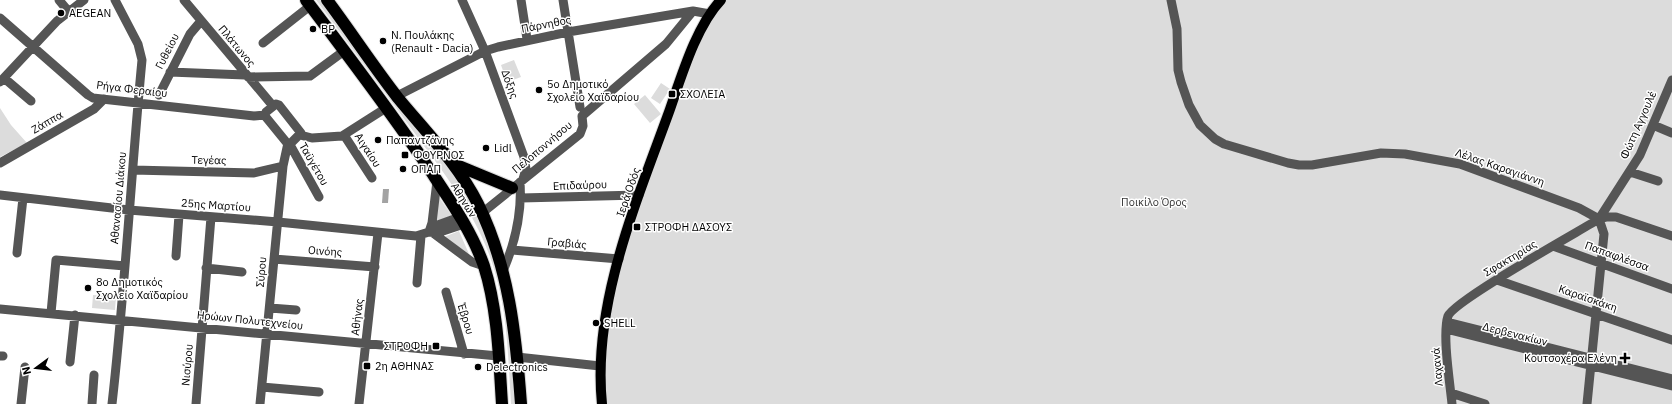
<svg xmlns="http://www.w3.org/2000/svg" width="1672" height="404" font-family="'IBM Plex Sans',sans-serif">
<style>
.green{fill:#dcdcdc}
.water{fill:#a3a3a3}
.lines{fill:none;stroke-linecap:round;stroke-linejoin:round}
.major-casing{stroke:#dbdbdb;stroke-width:12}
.highway-casing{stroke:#dbdbdb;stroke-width:14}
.minor{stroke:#555;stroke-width:9}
.major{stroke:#000;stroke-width:10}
.highway{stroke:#000;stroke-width:12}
.poi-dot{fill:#000;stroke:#fff;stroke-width:1.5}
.labels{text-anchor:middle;stroke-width:3;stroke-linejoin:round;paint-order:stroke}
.poi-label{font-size:11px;fill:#000;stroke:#fff;text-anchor:start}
.street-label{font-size:11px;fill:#000;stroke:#fff}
.park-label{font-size:11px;fill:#333;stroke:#fff}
</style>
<rect width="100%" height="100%" fill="#fff"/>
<path class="green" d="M316,0H324L471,200L488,241L504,290L517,404H511C508,359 508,313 494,269C478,215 443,172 410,127C379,84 347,42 316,0Z
M721,0H1672V404H602L601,392L614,280L680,83Z
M514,60L521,77L507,82L501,65Z
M661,83L670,89L660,104L651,98Z
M645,95L661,114L650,123L634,104Z
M0,108L11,125L27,143L0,157Z
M438,196L452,216L436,221Z
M459,231L469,254L444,237Z
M93,295L116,297L115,310L92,308Z"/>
<path class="water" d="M383,189H389L388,203H382Z"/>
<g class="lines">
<defs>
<path id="major" d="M602,404C592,305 636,203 669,112C681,78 696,26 721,0"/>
<path id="highway" d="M306,0C347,54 388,108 426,164C447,196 471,229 484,266C498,310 499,359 502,404
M327,0C351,32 373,66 398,98C426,132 458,164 478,204C509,267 516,335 521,404
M454,164L512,188"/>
</defs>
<use href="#major" class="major-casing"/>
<use href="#highway" class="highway-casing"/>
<path class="minor" d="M59,0L69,12
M184,0L273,106
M462,0L485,51L524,157L526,169L523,179
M521,0L527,39
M563,0L580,107
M1171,0L1177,29L1178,70L1181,82L1189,105L1200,125L1215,139L1224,144L1288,163L1299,165H1312L1381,153L1405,154L1460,164L1579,208L1599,219L1604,234L1587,404
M0,18L88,95L93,98L254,116L265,115
M263,43L310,6
M170,72L245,75
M248,77L310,76L344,51
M4,78L31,101
M0,82L57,21L84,0
M159,95L190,34L201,21
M397,96L485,51L498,47L568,32L693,11L710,14
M276,104L279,105L301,133L291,143H287L265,116L266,112Z
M1653,125L1672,133
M300,135L312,138L342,136L386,108
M344,135L372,178
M289,143L319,197
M0,163L94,109L104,99
M133,170L254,173L283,166
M1630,172L1658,181
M0,195L129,210L278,222L416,236L429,232L432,223L437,181
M521,198L639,195
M482,213L580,134L583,126L582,116L666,44L693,11
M460,217L435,226L429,232L437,233L464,224
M1599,219L1640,155L1672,80
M433,233L472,262L484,266
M1553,246L1672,289
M512,250L619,259
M17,253L23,198
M176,256L179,215
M274,259L375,267
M206,268L242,272
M503,271C515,243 522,212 520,182
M1497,280L1672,340
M417,283L421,236
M446,292L464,354
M270,308L296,310
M0,309L498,356
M51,313L56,260L125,266
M1447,322L1672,379
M1446,329L1672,386
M0,356H3
M517,357L600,366
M70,362L75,315
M262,387L319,392
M1451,393L1485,404
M21,404L25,367
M92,404L94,375
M112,404C125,290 131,175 142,60L138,44L115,0
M196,404L211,217
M260,404L283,166L288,143
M359,404L378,233
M1452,404C1450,383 1442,334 1448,316C1455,300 1576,233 1599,219L1607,217H1616L1672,236"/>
<use href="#major" class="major"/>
<use href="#highway" class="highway"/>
</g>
<g class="poi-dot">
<circle cx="61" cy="13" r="4"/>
<circle cx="313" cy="29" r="4"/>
<circle cx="383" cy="41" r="4"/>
<circle cx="539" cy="90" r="4"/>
<rect x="668" y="90" width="8" height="8" rx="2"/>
<circle cx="378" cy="140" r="4"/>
<circle cx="486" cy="148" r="4"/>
<rect x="401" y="151" width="8" height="8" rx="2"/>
<circle cx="403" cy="169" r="4"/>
<rect x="633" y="223" width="8" height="8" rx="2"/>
<circle cx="88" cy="288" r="4"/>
<circle cx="596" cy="323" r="4"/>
<rect x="432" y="342" width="8" height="8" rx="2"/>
<path d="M1623 352h4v4h4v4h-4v4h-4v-4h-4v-4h4z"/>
<rect x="363" y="362" width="8" height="8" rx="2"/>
<circle cx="478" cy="367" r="4"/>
</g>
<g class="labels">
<g class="poi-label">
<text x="69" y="17">AEGEAN</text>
<text x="321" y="33">BP</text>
<text x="391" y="39">Ν. Πουλάκης<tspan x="391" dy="13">(Renault - Dacia)</tspan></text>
<text x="547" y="88">5ο Δημοτικό<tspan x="547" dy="13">Σχολείο Χαϊδαρίου</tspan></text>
<text x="680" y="98">ΣΧΟΛΕΙΑ</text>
<text x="386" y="144">Παπαντζάνης</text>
<text x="494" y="152">Lidl</text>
<text x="413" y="159">ΦΟΥΡΝΟΣ</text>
<text x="411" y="173">ΟΠΑΠ</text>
<text x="645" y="231">ΣΤΡΟΦΗ ΔΑΣΟΥΣ</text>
<text x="96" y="286">8ο Δημοτικός<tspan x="96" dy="13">Σχολείο Χαϊδαρίου</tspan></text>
<text x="604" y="327">SHELL</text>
<text x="428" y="350" text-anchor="end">ΣΤΡΟΦΗ</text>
<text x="1617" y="362" text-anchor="end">Κουτσοχέρα Ελένη</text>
<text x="375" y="370">2η ΑΘΗΝΑΣ</text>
<text x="486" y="371">Delectronics</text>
</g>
<g class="street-label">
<text transform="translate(546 24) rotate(-11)" y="4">Πάρνηθος</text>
<text transform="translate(237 46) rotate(50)" y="4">Πλάτωνος</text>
<text transform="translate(167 51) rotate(-63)" y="4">Γυθείου</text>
<text transform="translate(510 84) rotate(70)" y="4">Δόξης</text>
<text transform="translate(132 89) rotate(7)" y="4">Ρήγα Φεραίου</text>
<text transform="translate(47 122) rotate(-30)" y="4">Ζάππα</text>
<text transform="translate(1638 125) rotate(-66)" y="4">Φώτη Αγγουλέ</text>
<text transform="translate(542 147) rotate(-40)" y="4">Πελοποννήσου</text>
<text transform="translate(368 150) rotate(57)" y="4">Αιγαίου</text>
<text transform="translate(209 160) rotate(1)" y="4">Τεγέας</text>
<text transform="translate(314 164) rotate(60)" y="4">Ταϋγέτου</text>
<text transform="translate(1500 167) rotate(19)" y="4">Λέλας Καραγιάννη</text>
<text transform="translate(580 185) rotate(-2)" y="4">Επιδαύρου</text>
<text transform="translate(628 192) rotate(-71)" y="4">Ιερά Οδός</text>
<text transform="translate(118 198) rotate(-85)" y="4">Αθανασίου Διάκου</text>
<text transform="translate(464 200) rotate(58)" y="4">Αθηνών</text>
<text transform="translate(216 205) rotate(4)" y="4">25ης Μαρτίου</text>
<text transform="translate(567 243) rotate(5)" y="4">Γραβιάς</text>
<text transform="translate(325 251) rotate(4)" y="4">Οινόης</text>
<text transform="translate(1617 256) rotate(20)" y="4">Παπαφλέσσα</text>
<text transform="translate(1510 258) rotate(-31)" y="4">Σφακτηρίας</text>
<text transform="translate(261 272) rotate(-85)" y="4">Σύρου</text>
<text transform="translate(1588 298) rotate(19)" y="4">Καραϊσκάκη</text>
<text transform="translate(357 317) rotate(-83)" y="4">Αθήνας</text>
<text transform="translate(466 319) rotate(73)" y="4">Έβρου</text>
<text transform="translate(250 320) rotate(6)" y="4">Ηρώων Πολυτεχνείου</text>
<text transform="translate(1515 334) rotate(14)" y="4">Δερβενακίων</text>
<text transform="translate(187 365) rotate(-85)" y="4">Νισύρου</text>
<text transform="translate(1437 367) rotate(-95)" y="4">Λαχανά</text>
</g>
<g class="park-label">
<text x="1154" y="206">Ποικίλο Όρος</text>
</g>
</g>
<g transform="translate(36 368) rotate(255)" stroke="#ffffff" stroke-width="3" paint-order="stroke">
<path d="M0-3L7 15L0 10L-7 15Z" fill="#000000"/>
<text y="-6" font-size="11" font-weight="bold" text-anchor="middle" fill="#000000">N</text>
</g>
</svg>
